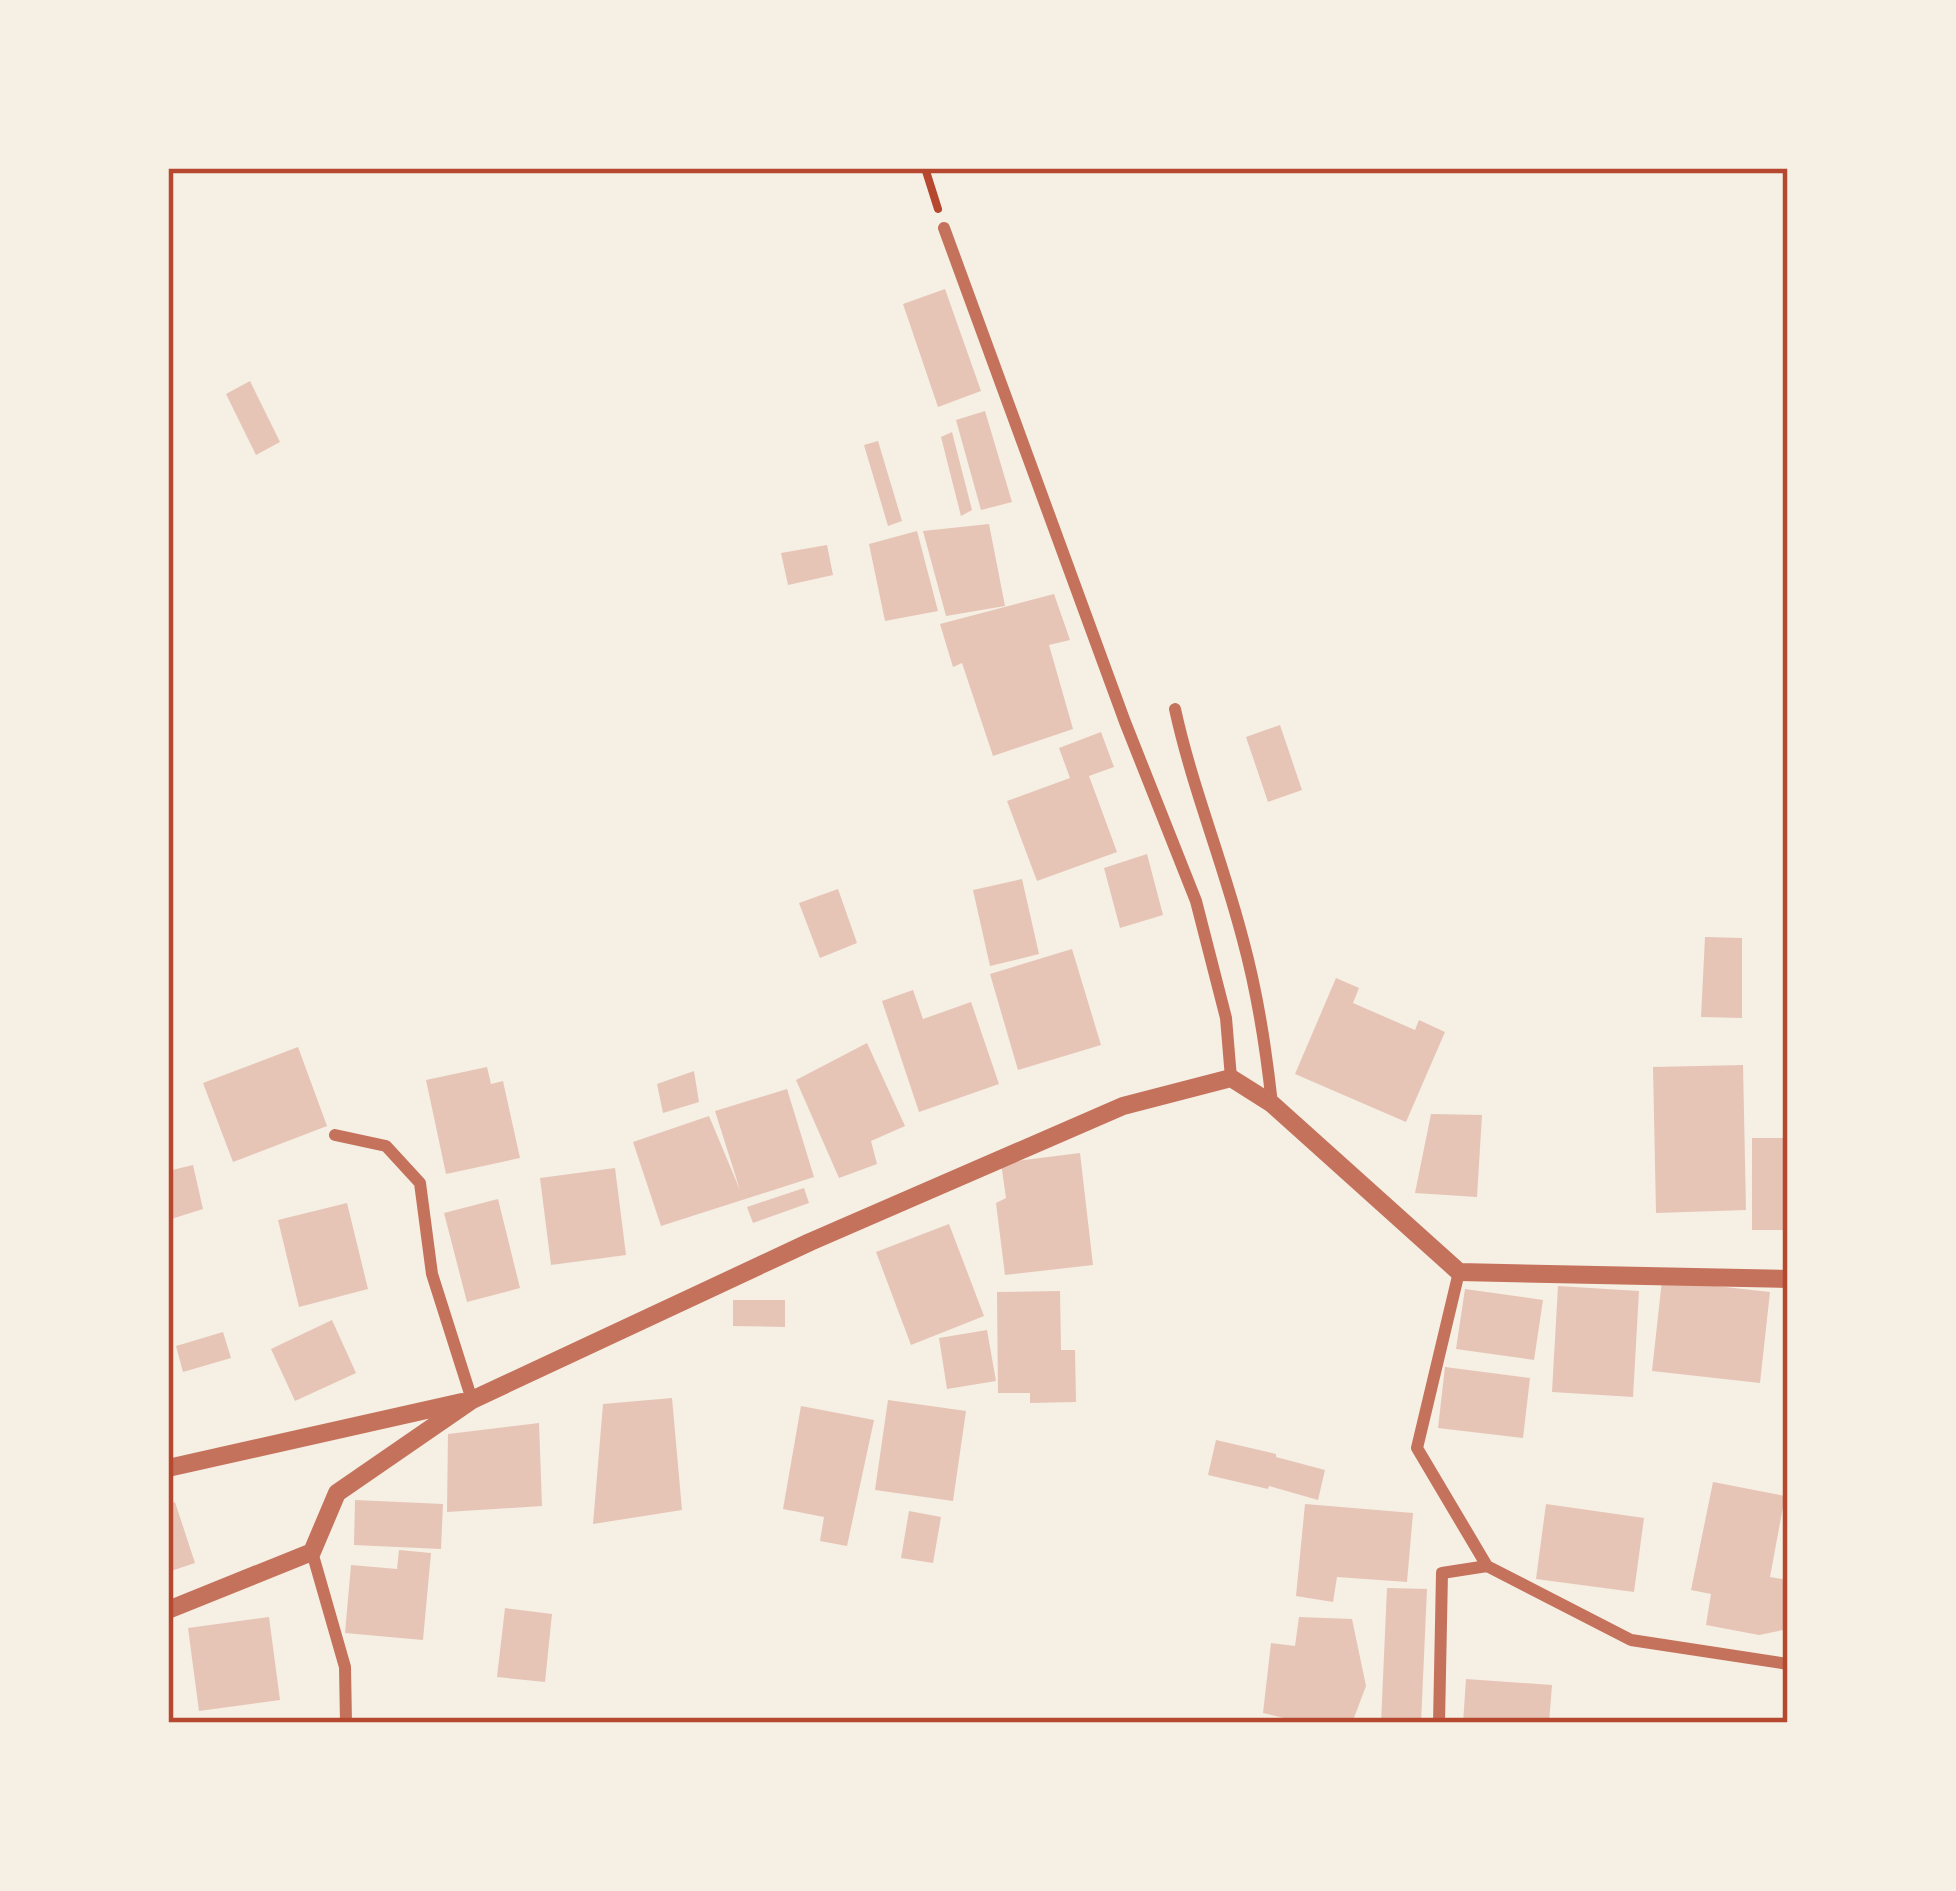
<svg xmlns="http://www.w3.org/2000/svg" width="1956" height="1891" font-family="'DejaVu Sans',sans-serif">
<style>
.building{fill:#e6c5b7}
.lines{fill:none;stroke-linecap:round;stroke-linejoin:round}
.path{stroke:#b5482f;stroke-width:8}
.minor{stroke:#c5725c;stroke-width:12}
.tertiary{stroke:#c5725c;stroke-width:18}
.neatline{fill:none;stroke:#b5482f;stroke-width:4.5}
</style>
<rect width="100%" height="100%" fill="#f6efe4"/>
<path class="building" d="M945,289L981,391L938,407L903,304Z
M250,381L280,442L256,455L226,394Z
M985,411L1012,502L981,510L956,420Z
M952,432L972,510L961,516L941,437Z
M878,441L902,521L888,526L864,445Z
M989,524L1005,606L946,616L923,531Z
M917,531L938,611L885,621L869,544Z
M827,545L833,575L788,585L781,553Z
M1054,594L1070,640L1049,645L1073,729L993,756L962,663L953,667L940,624Z
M1280,725L1302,790L1268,802L1246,737Z
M1101,732L1114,767L1089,776L1117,852L1037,881L1007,801L1070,778L1059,748Z
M1147,854L1163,915L1120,928L1104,868Z
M1022,879L1039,954L990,966L973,890Z
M838,889L857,943L820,958L799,903Z
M1705,937L1742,938V1018L1701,1017Z
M1072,949L1101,1045L1018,1070L990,974Z
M1336,978L1359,988L1353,1003L1415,1030L1419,1020L1445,1032L1406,1122L1295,1074Z
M913,990L923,1019L971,1002L999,1084L919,1112L882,1001Z
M867,1043L905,1126L871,1141L877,1164L839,1178L796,1080Z
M298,1047L327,1126L233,1162L203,1083Z
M1743,1065L1746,1210L1656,1213L1653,1067Z
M487,1067L491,1084L503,1081L520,1158L446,1174L426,1080Z
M694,1071L699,1102L663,1113L657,1084Z
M787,1089L814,1177L661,1226L633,1142L709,1116L740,1190L715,1111Z
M1431,1114L1482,1115L1477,1197L1415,1193Z
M1752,1138H1788V1230H1752Z
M1080,1153L1093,1265L1005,1275L996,1203L1006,1198L1001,1163Z
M193,1165L203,1209L168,1220V1171Z
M615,1168L626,1255L551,1265L540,1178Z
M804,1188L809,1203L753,1223L747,1207Z
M498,1199L520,1288L467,1302L444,1213Z
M347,1203L368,1289L299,1307L278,1220Z
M949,1224L984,1316L911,1345L876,1252Z
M1662,1280L1770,1292L1760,1383L1652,1371Z
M1558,1286L1639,1291L1633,1397L1552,1392Z
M1465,1289L1543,1300L1534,1360L1456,1349Z
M1060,1291L1061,1350H1075L1076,1402L1030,1403V1393H998L997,1292Z
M733,1300H785V1327L733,1326Z
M332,1320L356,1373L295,1401L271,1349Z
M987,1330L996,1381L947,1389L939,1338Z
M223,1332L231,1358L183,1372L176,1346Z
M1445,1367L1530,1378L1523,1438L1438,1428Z
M672,1398L682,1510L593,1524L603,1404Z
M888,1400L966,1411L953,1501L875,1490Z
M801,1406L874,1420L847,1546L820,1541L824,1517L783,1509Z
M539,1423L542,1506L447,1512L448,1434Z
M1216,1440L1276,1454V1457L1325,1470L1318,1500L1269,1486L1268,1489L1208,1475Z
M1713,1482L1785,1496L1770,1577L1788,1580V1629L1759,1635L1706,1625L1711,1594L1691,1590Z
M355,1500L443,1504L441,1549L354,1545Z
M175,1502L195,1563L168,1572V1504Z
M1305,1504L1413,1513L1407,1582L1337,1577L1333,1602L1296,1596Z
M1546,1504L1644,1518L1634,1592L1536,1579Z
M909,1511L941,1517L933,1563L901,1558Z
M399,1550L431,1553L423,1640L345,1633L351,1565L397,1569Z
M1387,1588L1427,1589L1421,1723H1381Z
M505,1608L552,1614L545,1682L497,1677Z
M269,1617L280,1700L199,1711L188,1628Z
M1299,1617L1352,1619L1366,1686L1352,1723H1306L1263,1713L1271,1643L1295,1646Z
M1466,1679L1552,1685L1549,1723H1463Z"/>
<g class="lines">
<path class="path" d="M925,168L938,209"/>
<path class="minor" d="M944,228L1125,722L1196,901L1226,1018L1231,1078
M1175,709C1192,787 1223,862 1243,940C1258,995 1266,1048 1272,1104
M335,1135L386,1146L420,1183L432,1274L472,1400
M1459,1272L1417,1448L1487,1566L1631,1640L1788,1664
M312,1552L345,1667L346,1723
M1439,1723L1442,1573L1487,1566"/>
<path class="tertiary" d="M168,1468L462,1402
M168,1610L312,1552L337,1493L472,1400L810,1242L1123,1106L1231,1078L1272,1104L1459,1272L1788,1279"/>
</g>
<rect width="1956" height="1891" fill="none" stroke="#f6efe4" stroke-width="342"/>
<rect x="171" y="171" width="1614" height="1549" class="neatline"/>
</svg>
